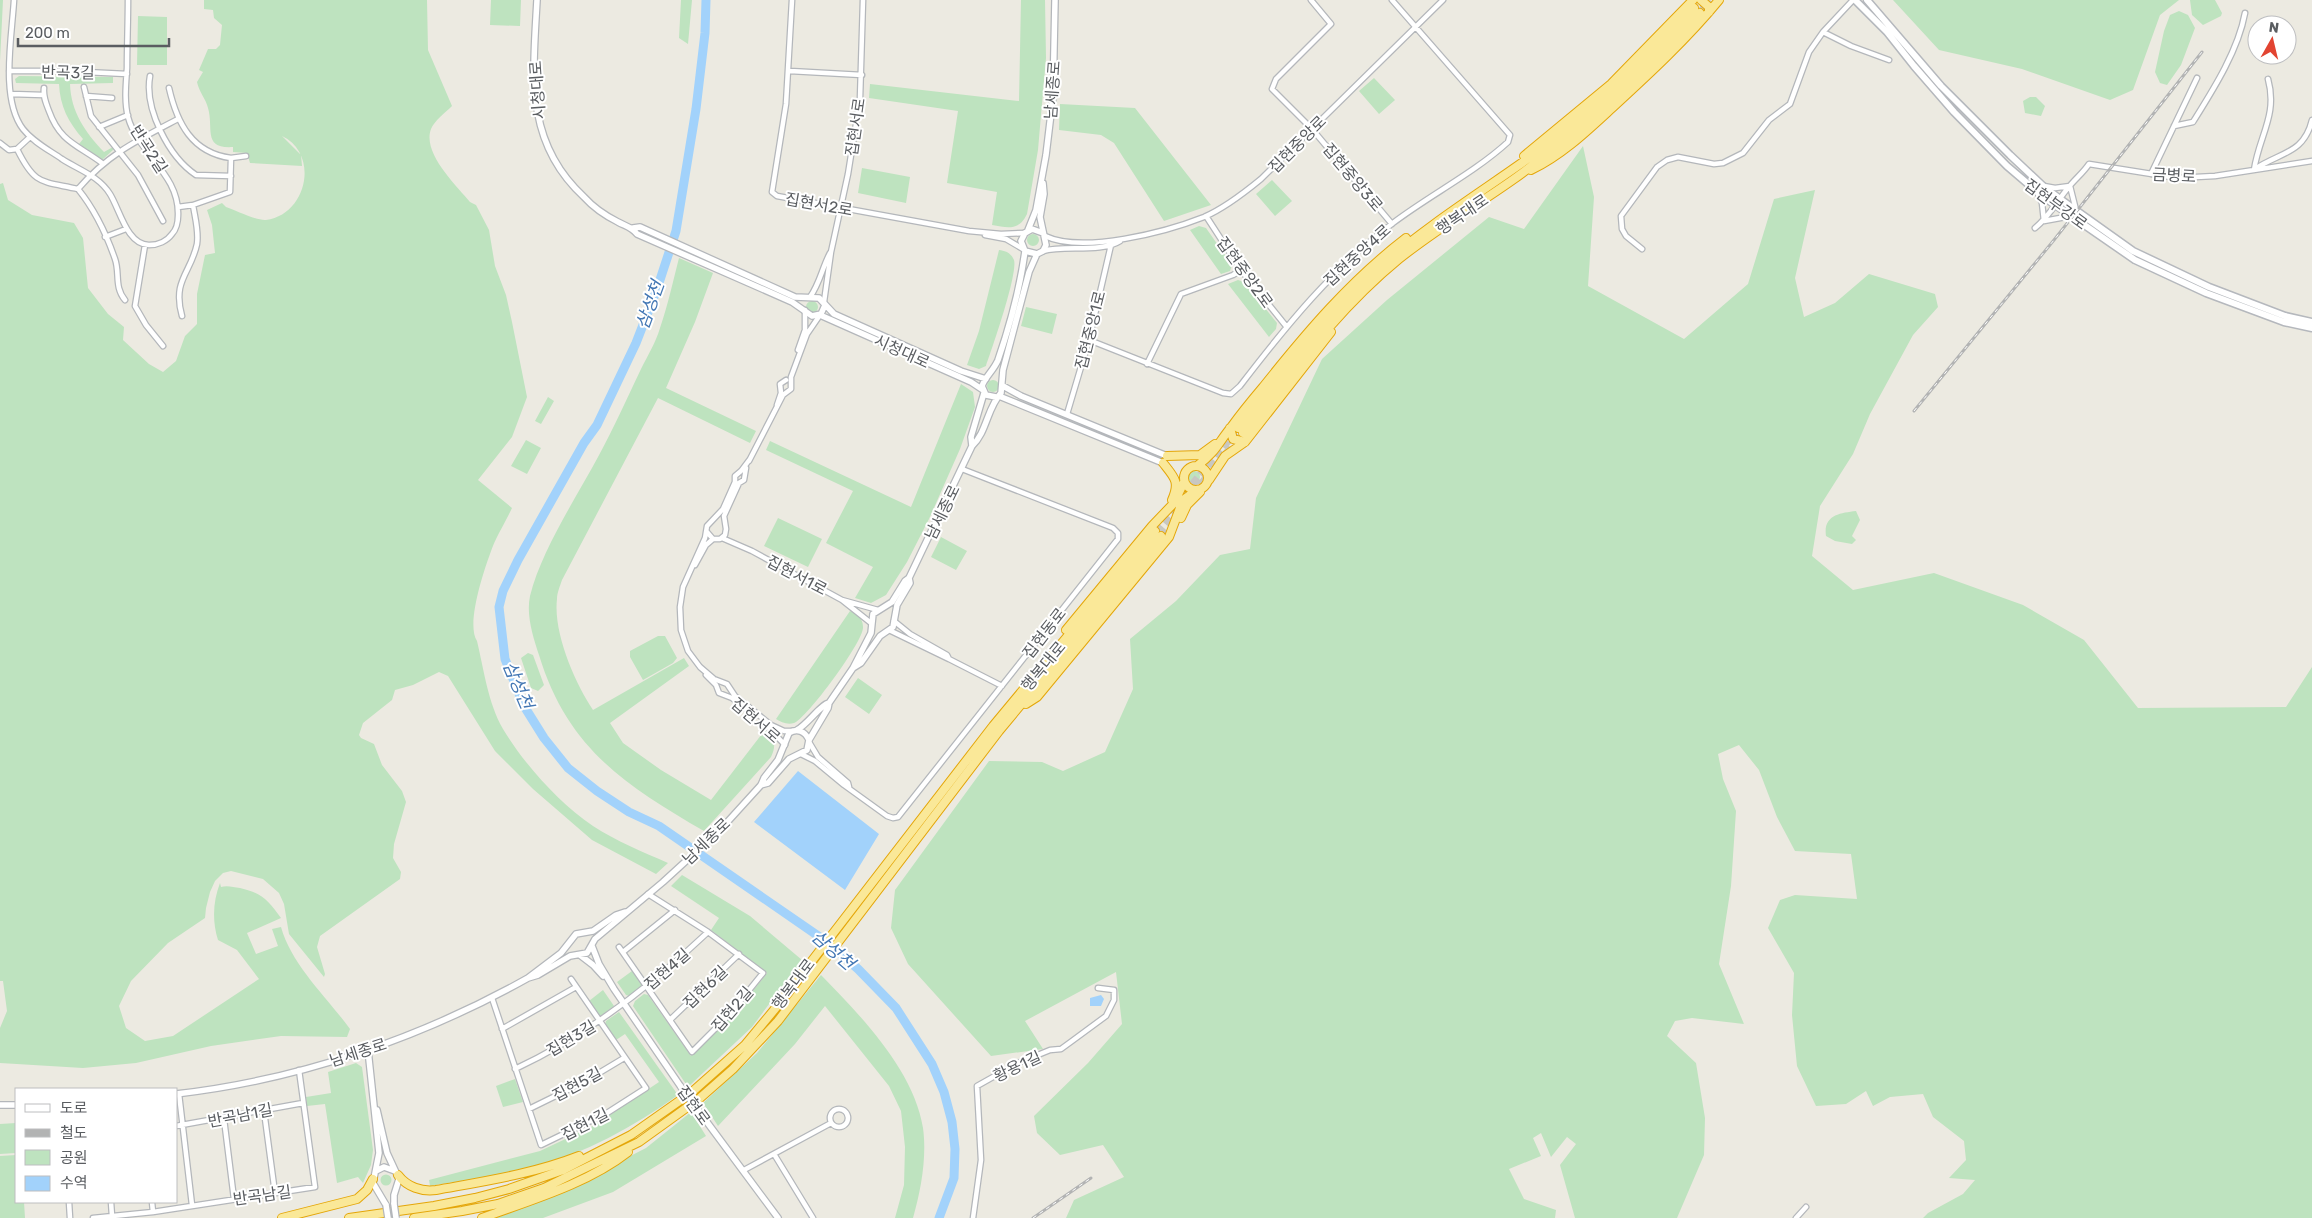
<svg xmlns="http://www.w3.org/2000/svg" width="2312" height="1218" font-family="Rubik,'Noto Sans KR',sans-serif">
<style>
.green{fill:#bee3bf}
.water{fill:#a2d2fb}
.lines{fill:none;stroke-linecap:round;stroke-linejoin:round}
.river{stroke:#a2d2fb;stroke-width:9}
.trunk-tunnel{stroke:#c8c7c1;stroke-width:8;stroke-dasharray:8 4;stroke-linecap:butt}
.minor-casing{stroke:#b4b7bb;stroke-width:7}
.tertiary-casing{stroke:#b4b7bb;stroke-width:8}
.secondary-casing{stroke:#b5b8bd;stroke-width:9}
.trunk-casing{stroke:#e4a609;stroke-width:10}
.minor{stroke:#fff;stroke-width:4.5}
.tertiary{stroke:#fff;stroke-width:5.5}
.secondary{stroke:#fff;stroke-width:6}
.trunk{stroke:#fae898;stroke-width:8}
.rail-casing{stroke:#b2b3b3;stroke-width:3}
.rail{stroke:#fff;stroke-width:1;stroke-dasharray:4;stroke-linecap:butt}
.tertiary-bridge-casing{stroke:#b4b7bb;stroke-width:8;stroke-linecap:butt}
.tertiary-bridge{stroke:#fff;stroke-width:5.5}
.labels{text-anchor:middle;stroke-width:4;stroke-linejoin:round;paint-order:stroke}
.street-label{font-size:16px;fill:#5a5d61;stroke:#fff}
.water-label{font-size:18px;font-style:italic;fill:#4377b4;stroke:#fff}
</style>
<rect width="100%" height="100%" fill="#eceae1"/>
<path class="green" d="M0,0H3L0,61Z
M204,0H427L428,50L452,106C446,112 434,121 431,129C422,153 456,185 470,202L476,205L489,230L495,266L506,295L512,322L527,397L512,437L478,480L512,508C505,523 495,538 490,554C483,573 466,625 477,641C484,670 488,703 503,729C525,765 558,802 593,826C616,841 643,852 668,863L656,874L592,840L533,789L495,751L448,676L439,672L413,685L395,690L392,700L363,723L359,735L361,738L374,744L382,765L402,791L406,802L394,844L393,858L401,872L400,879L320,936L317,947L325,974L324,977L289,934L284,904L279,893L263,879L231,871L223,873L215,881L210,892L206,908L205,918L168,943L131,981L119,1006L126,1028L145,1041L173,1036L259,979L237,950L218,940C212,921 213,901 220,883L221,887C227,885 233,887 240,888C262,893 268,900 281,918L247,933L256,954L278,946L272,929L281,927C292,966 327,997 350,1029L347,1037L281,1036L211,1046L136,1063L83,1068L0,1063V1028L7,1011L3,981H0V184L3,183L8,200L32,215L74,223L83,238L88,288L108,314L124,327L123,340L149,364L163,372L176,361L185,336L197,324V294L205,255L215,253L212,225L207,210L222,203L226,207C235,210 257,221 266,220C307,215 320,154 282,136L301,155L302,166L250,163L247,153L233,152V147C202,149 214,128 208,108C206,99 199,92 197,82L203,72L199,70L208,49H216L220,45L222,25L214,18L213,10L204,9Z
M491,0H521L520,26L490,25Z
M681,0H692L688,44L679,38Z
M1021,0H1045L1046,58L1041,115L1038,150L1027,214C1019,231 1008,228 992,225L997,192L947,183L958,111L869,98L870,84L1019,101Z
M1893,0H2179L2160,15L2133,90L2110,100L2022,69L1939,50Z
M2190,0H2215L2222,13L2221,16L2203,25L2192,15Z
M2179,11L2188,15L2195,28L2181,65L2167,85L2160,83L2155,72L2164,31L2170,15Z
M138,16L167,17V65H137Z
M19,76L113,77V83L70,84C71,112 85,132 104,152L113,147V150L102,160L79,144L83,139C68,122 60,106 59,84L16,83L15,79Z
M1374,78L1395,100L1379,114L1359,91Z
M2030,97H2036L2045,106L2041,116L2025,113L2023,101Z
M1060,104L1135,108L1211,205L1164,221L1114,143L1101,135L1059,130Z
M1583,146L1594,197L1588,286L1684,339L1748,284L1774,199L1815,190L1795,278L1804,317L1835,303L1869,274L1935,294L1938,307L1913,335L1870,414L1853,454L1820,506L1812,556L1853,590L1934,573L2023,605L2084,640L2138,708L2286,707L2312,667V1218H1923L1928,1213L1963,1194L1975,1180L1949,1178L1966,1160L1964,1141L1933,1117L1923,1094L1890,1097L1873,1106L1866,1091L1846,1104L1816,1106L1797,1066L1792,1015L1794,973L1768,928L1780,900L1795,895L1857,899L1851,854L1795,851L1777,817L1759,770L1739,745L1718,754L1723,779L1736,811L1731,886L1719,964L1744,1024L1692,1018L1675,1021L1667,1036L1696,1063L1705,1118L1704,1155L1677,1218H1575L1560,1165L1576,1144L1567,1137L1551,1157L1541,1133L1533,1138L1541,1156L1509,1169L1524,1199L1556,1210L1555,1218H1066L1074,1200L1124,1177L1103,1145L1060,1155L1037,1133L1034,1116L1088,1063L1122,1024L1116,972L1025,1021L1043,1049L991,1056L908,964L891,928L895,890L989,761L1042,762L1063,771L1105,752L1133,689L1130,639L1176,601L1220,555L1250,549L1256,498L1322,359L1387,300L1489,217L1524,229Z
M862,168L910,177L906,203L858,193Z
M1272,180L1292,201L1275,216L1256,194Z
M1199,226L1206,228L1232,265L1230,271L1221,274L1190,230Z
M1027 240a6 6 0 1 1 12 0a6 6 0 1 1-12 0Z
M999,250C1006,251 1011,253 1014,260C1018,274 992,349 986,366L979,369L967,365L979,331Z
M679,258L713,273L695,322L666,388L756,431L750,443L658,398L562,580C560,586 557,593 557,599C553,633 575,683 593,710L684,658L689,666L610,723L623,743L661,770L711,800L765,730C774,738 777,745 771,757L704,831C624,785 567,747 539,655C533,637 526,615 530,596C541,551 576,498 598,457C614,428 627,398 641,369C648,355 656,342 660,328C668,305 673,281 679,258Z
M1238,280L1244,282L1277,323L1276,329L1269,337L1228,284Z
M806 307a6 6 0 1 1 12 0a6 6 0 1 1-12 0Z
M1026,307L1057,314L1052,334L1021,326Z
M987 386a6 6 0 1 1 12 0a6 6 0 1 1-12 0Z
M961,384L973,392L975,407L960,449L929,519L907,562L886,595L871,603L855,598L873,567L826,543L853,491L766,450L770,441L911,507Z
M548,397L554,401L541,424L535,421Z
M526,440L541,448L527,474L511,466Z
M1188 477a6 6 0 1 1 12 0a6 6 0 1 1-12 0Z
M1856,511L1860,520L1852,536L1856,540L1852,544L1835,541L1826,536C1823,515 1840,513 1856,511Z
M778,518L822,539L808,567L764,546Z
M941,537L967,551L956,570L931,557Z
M850,611C857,614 863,618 863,627C864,641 807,718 794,723C787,725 781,722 776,719Z
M658,636H665L677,658L673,663L643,680L630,657V651Z
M528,653L533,655L544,685L538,691L531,688L521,658Z
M858,678L882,695L869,714L845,697Z
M682,875L750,916L802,960L752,1027L688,1087L633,1006L635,1001L644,994L648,995L691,1056C719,1030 744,1003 767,973L711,930L719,918L671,886Z
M632,971L641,984V988L629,996L626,995L617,982Z
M821,975C860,1015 914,1070 923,1128C927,1157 921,1190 913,1218H895L904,1185L905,1147L901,1111L889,1086L825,1006L795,1044L718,1126L703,1103L757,1053Z
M603,990L614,1006L602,1015H598L589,1001Z
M619,1012L678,1095C635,1126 584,1154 532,1168C500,1177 463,1180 430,1186L429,1180L540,1151L593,1126L659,1082L625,1034L616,1040L605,1025L606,1021Z
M356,1063L362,1067L373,1150L371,1165L363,1183L358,1177L337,1183L325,1104L307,1106L306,1097L331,1093L328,1072Z
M515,1079L523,1102L503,1107L496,1086Z
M691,1112L706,1136L613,1192L543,1218H493L554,1195L646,1148Z
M16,1123V1153L0,1154V1124Z
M16,1155V1202H24L25,1218H0V1156Z
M380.5 1180a5.5 5.5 0 1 1 11 0a5.5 5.5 0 1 1-11 0Z"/>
<path class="water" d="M798,771L879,834L845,890L754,822Z
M1101,995L1104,999L1101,1006H1090V998Z"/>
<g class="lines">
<path class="river" d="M706,0L705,33L696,109L676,231L657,289L636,343L597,425L584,443L518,560L503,591L499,607L505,659L524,706L544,738L568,768L597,791L629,812L659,826L827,942L858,969L896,1008L932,1064L944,1092L952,1122L955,1149L954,1178L939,1218"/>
<path class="trunk-tunnel" d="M1700,13L1710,0
M1226,454L1243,433
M1193,495L1211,472
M1155,531L1235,432
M1161,536L1176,518"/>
<defs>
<path id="minor" d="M14,0C12,36 0,99 23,129C33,142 49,150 62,159C79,170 99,176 110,194C120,210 127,245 149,245C158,245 167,241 172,234C176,230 178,222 178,216C180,174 138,154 128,117C124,101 126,84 127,68C127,45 128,23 128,0
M792,0L786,104L772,192L777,196L969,231L1001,234L1025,233
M1311,0L1331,24L1276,79L1272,89L1312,129L1392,224
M1823,32L1851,46L1889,60
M9,71H65L127,74
M790,71L862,75
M150,76C144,109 169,157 196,175L231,176
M84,87L91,116L138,175L163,221
M44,88C43,97 46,103 49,111C60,142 78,145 102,163
M169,88C177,123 192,153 231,158L230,192L193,205L178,207
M11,94L43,95
M86,96L112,98
M2174,126L2193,122C2213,90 2238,51 2245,13
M99,127L128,115
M0,143L9,150L17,149L30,137
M17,149C35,186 42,181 78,189C108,154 138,140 178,119
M231,158L246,156
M2255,169C2280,152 2304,154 2312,120
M2254,170C2259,136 2278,115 2268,79
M2151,174L2197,78
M2044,186L2055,188L2070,186L2076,210
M78,189C95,210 106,233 115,259C120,273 114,287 125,300
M2038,194L2042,203L2044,221L2071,216
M1206,216L1241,270L1286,326
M2035,228C2049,217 2057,201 2068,188C2075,179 2083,173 2089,164L2177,178L2215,176L2312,161
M985,235L1006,239L1023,249
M1045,236C1083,254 1166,232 1204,217C1225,208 1244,193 1261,179L1443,0
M105,237L126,229
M145,245L135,306L146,325L163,346
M1642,249L1626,236L1622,229L1621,216L1657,167L1667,160L1678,157L1714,164L1723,163L1743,153L1769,120L1790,104L1809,52L1823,32L1853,0
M1043,251C1065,245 1101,253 1120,241
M810,297C820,283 822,268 830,253
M824,302L831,252L848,174L860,99L863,0
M182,316C172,280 191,273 197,244C199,231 195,218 193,205
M1089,340L1223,393L1231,394L1240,386C1286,326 1333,268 1393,223C1430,195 1474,173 1508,142L1510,135L1392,0
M798,350L805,330V310
M1147,364L1181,294L1233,275L1241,270
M777,405L781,393L780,384L786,380
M1067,414L1089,340L1111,245
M750,459L741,471L735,476V482L723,509L707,526L705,538L683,587L680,607L681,630L688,651L700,667L714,679L727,684L735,696L771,725L784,731H793
M749,461L783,395L791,389V377L807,334L820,315
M707,532L713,539H720L725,535L726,529L724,516L739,483L744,480L746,468
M722,538L752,551L842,600
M695,565L706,545L713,539
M871,623L842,600L878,610
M889,630L949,659L947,655L910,634L894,621
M949,659L1002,686
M706,675L716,685L719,693L732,698L755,716
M765,724L785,745
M809,742L818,757L848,783L849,787
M801,754L815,761L844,785L887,816L893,818L898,817L1118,539V533L1113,528L962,469
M619,947L692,1052L729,1015L763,973L708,932L648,894
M623,952L675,910
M492,998L541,1145L607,1113L646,1088L571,979
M671,1019L739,954
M502,1029L576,987
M515,1069C588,1035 650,987 708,932
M179,1094L192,1205
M830 1118a9 9 0 1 1 18 0a9 9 0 1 1-18 0Z
M529,1109L584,1082L624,1058
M264,1111L275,1193
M224,1119L234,1199
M176,1126L303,1103
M774,1154L813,1218
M744,1170L831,1123
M69,1202L70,1218
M111,1202L112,1216
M152,1202L153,1212
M93,1218L153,1212L315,1187L299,1070
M973,1218L981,1160L977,1086L1018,1063L1050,1050L1061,1049L1072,1041L1106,1016L1114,1000V990L1098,988
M1796,1218L1806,1207"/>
<path id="tertiary" d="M537,0C533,74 524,142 584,197C593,207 606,216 618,222C625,226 632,227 637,234L792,302L812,316L821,314L825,305
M1043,183L1044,194L1040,217L1046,245L1043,251L1037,254L1025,251L1021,241L1025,233L1032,229L1043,233
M633,228L640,227L795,297L819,298L834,314L961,371L986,379
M1028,230L1036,210L1046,155L1053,97L1055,0
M820,315L971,382L983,390
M1003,386L1021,396L1167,456
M999,396L1163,463
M996,397L986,395L982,386C985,377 994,370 998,360C1010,325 1020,288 1025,251
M972,446L971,437L984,393
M909,578L905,581L892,602L873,614L871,633L853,668L861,663L880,636L893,627L897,605L910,583L909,578L972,446C987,432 987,408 1001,393L1003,370L1029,272L1037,254
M797,730C808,724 820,705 829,703
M809,740L828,708L829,703L853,668
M625,912L616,915L593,931L576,934L561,953L528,978L538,975L570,956L587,953L595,939L663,882L721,829L761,785L764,778L778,760L789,733C797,728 805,731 809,740L807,750L789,759L768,783L761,785
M592,946L599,964L614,989L681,1087
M580,955L593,965L603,976
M368,1050L379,1153L373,1183L386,1205
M176,1094C299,1080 421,1038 528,978
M0,1105H16
M377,1110L387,1153L399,1179L394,1195V1204
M698,1110L778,1218
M376,1171L384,1167L395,1171"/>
<path id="secondary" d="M1855,0L1887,32L1914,66L1954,112L2007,166L2041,195L2135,260L2206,293L2284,322L2312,328
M1867,0L1941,86L2010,155L2044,187L2060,199L2133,251L2209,287L2285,316L2312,322"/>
<path id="trunk" d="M1701,0L1709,7V12
M1524,156L1611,84L1693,0
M1531,170C1562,155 1587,131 1612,108C1649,74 1687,39 1719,0
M1230,428L1233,439L1245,442
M1238,428C1282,373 1325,313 1380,267C1437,217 1503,179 1563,133C1611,96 1653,52 1694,8
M1243,433C1292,372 1339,308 1399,259C1436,229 1476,206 1514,179C1583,129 1641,73 1700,13
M1167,456L1200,455L1215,444
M1163,463C1175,478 1180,482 1172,500
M1184 478a12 12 0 1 1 24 0a12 12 0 1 1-24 0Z
M1197,466C1216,452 1218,443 1232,426C1242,412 1252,400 1263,387C1307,332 1350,281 1406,238
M1209,480L1225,456L1245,442L1331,332
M1181,518L1187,505L1200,492
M1066,630L1152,526L1174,503L1184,482
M1026,704L1037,697L1169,537L1183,500L1197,490
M398,1175C407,1187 422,1192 436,1190C485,1181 533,1174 579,1156
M282,1218L357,1199L367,1190L373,1179
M349,1218L434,1206L475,1198L509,1189L563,1170L631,1135L692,1092L745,1045L774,1010L993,726L1155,531
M414,1218L462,1211L498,1204L544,1188L639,1142L700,1098L733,1069L778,1021L999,731L1161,536
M482,1218C531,1200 587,1184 628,1152"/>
</defs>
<use href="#minor" class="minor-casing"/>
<use href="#tertiary" class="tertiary-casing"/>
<use href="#secondary" class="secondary-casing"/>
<use href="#trunk" class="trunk-casing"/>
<use href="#minor" class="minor"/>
<use href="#tertiary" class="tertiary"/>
<use href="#secondary" class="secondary"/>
<use href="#trunk" class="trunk"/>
<defs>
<path id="rail" d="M1914,411L2054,240L2202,52
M1033,1218L1091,1178"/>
</defs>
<use href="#rail" class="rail-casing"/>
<use href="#rail" class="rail"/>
<defs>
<path id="tertiary-bridge" d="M681,1087L698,1110
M394,1204L396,1218
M386,1205L388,1218"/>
</defs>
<use href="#tertiary-bridge" class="tertiary-bridge-casing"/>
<use href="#tertiary-bridge" class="tertiary-bridge"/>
</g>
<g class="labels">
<g class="street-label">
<text transform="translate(68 72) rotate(1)" y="6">반곡3길</text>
<text transform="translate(537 90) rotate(-94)" y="6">시청대로</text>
<text transform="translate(1052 90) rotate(-86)" y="6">남세종로</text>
<text transform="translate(855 127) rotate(-82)" y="6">집현서로</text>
<text transform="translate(1297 144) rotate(-45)" y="6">집현중앙로</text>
<text transform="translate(149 149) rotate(57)" y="6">반곡2길</text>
<text transform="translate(2174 175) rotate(3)" y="6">금병로</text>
<text transform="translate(1353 177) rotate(50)" y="6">집현중앙3로</text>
<text transform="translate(819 204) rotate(10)" y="6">집현서2로</text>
<text transform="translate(2056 204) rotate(36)" y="6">집현부강로</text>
<text transform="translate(1462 214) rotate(-34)" y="6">행복대로</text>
<text transform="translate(1357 255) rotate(-42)" y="6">집현중앙4로</text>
<text transform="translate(1245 272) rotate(54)" y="6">집현중앙2로</text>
<text transform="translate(1090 330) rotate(-76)" y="6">집현중앙1로</text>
<text transform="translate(902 351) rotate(24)" y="6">시청대로</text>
<text transform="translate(942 512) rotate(-64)" y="6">남세종로</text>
<text transform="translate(797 575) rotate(28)" y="6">집현서1로</text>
<text transform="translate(1044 633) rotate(-52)" y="6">집현동로</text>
<text transform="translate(1043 666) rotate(-50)" y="6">행복대로</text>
<text transform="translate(756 720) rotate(41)" y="6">집현서로</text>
<text transform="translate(706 841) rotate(-44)" y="6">남세종로</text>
<text transform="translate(667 969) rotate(-41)" y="6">집현4길</text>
<text transform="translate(793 984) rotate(-53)" y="6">행복대로</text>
<text transform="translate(705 987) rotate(-44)" y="6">집현6길</text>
<text transform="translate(732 1009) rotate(-49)" y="6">집현2길</text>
<text transform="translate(571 1038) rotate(-31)" y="6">집현3길</text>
<text transform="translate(358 1052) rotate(-18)" y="6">남세종로</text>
<text transform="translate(1017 1066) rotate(-25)" y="6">황용1길</text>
<text transform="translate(577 1084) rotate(-28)" y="6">집현5길</text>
<text transform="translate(694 1105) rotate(54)" y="6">집현로</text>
<text transform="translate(240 1115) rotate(-11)" y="6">반곡남1길</text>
<text transform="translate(585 1124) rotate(-27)" y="6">집현1길</text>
<text transform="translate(262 1195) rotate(-8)" y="6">반곡남길</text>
</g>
<g class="water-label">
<text transform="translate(650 305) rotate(-70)" y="6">삼성천</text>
<text transform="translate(518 685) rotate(67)" y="6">삼성천</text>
<text transform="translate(833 950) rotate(41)" y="6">삼성천</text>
</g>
</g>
<rect x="15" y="1088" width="162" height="115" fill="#ffffff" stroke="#bdbec0"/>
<rect x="25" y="1104" width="25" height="8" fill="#ffffff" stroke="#bdbec0"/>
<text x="60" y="1113" font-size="15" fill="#5a5d61">도로</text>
<rect x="25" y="1129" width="25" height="8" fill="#b2b3b3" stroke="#bdbec0"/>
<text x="60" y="1138" font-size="15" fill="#5a5d61">철도</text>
<rect x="25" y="1150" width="25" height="15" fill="#bee3bf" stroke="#bdbec0"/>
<text x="60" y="1163" font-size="15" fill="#5a5d61">공원</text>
<rect x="25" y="1176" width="25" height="15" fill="#a2d2fb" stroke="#bdbec0"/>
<text x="60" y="1188" font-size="15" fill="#5a5d61">수역</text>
<g transform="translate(2272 40) rotate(8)"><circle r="24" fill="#ffffff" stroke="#bdbec0"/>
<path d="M0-4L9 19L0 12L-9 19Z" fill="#e24431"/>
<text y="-8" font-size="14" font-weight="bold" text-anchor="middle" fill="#5a5d61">N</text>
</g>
<path d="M18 38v8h151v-8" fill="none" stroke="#5a5d61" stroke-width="2.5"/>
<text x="25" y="38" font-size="15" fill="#5a5d61" stroke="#ffffff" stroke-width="4" paint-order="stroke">200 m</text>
</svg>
